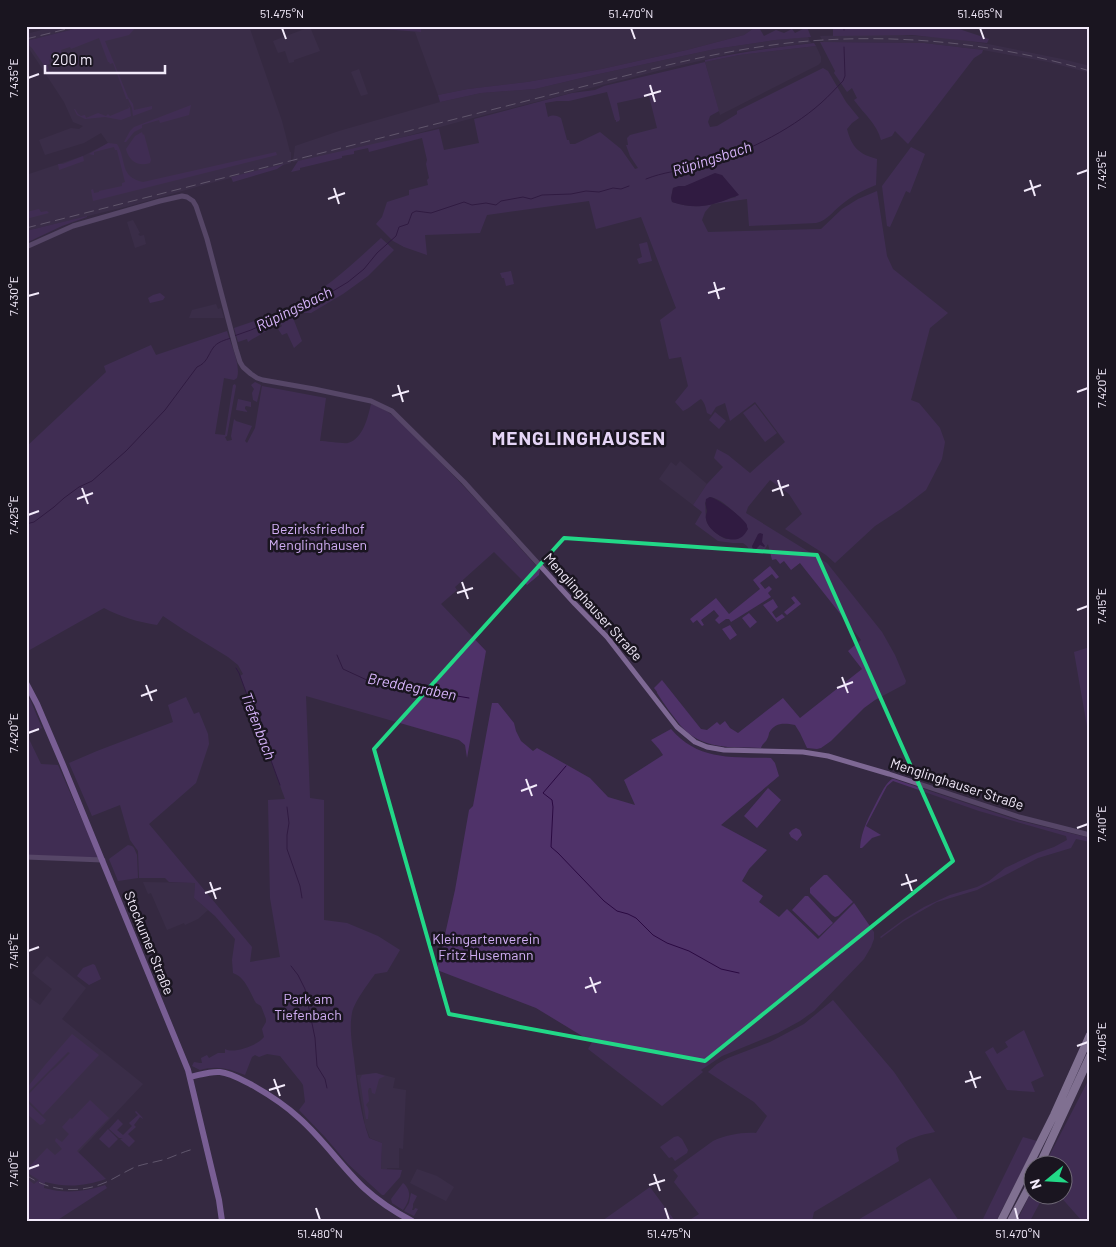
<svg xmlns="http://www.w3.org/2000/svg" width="1116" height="1247" font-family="Barlow,sans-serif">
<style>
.built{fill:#423250}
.green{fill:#4f3269;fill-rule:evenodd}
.water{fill:#2a0941}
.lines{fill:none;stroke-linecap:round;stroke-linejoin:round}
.stream{stroke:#2a0941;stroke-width:1}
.minor{stroke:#7e6894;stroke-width:5}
.major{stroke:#cc9ef9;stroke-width:6}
.highway{stroke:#dbc6f2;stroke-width:8}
.rail{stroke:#958ba0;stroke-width:1;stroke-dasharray:10 5;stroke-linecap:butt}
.marked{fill:none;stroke:#22d887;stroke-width:4;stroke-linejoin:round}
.ticks{fill:none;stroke:#f2eafa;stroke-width:2}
.labels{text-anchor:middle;stroke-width:5;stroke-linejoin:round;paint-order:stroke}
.park-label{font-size:14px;fill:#d1aef4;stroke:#1a1520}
.street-label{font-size:14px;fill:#f2eafa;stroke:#1a1520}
.water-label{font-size:15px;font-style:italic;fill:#d8b5fc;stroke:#1a1520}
.district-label{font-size:19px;font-weight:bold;letter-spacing:1px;fill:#e5d5f6;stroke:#1a1520}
.neatline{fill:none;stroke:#f2eafa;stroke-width:2}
.ticks-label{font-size:12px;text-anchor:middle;fill:#f2eafa}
</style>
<rect width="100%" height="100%" fill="#352942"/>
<path class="built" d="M57,26H86L26,41V34Z
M130,26H249L282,121L290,152H291V163L207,184L129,206L26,231V175L83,156L108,143L101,133L84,143L45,155L39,140L71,128L79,129L83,126L73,122L64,102L26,44L40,45Z
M421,26H757L744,35L687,50L602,69L527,82L468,89L438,95L415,32H421Z
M310,27L320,51L294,60V62L289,63L285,51L278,53L273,41Z
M885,34L949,38L988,44L1062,59L1090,66V73L1048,62L983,50L924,43L851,42L824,43L820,36Z
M808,37L811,43L738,52L669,68L484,115L341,154L293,162L295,146L339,131L440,102L481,93L535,89L594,75L715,49L775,40Z
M816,46L821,57V62L818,65L720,115L705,62L739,55Z
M359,69L368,94L361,96L351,72Z
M133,220L140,233L138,234L140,236L144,235L146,244L135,248L127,222Z
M216,304L218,309L221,308L224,318H189L192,310Z
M680,461L707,484L693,505L659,479L671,462L676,466Z
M143,882L195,883L194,898L208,910L198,919L185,925L184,923L167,930L151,893L148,894Z
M47,956L86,988L62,1019L143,1084L75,1156L31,1193L26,1188V995L40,1005L52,989L32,973Z
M376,1073L395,1078L393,1088L406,1090L403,1149L399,1148V1168H387V1169H381L382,1143L370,1138L365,1125L357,1075Z
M417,1169L437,1176L454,1187L446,1201L410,1183Z"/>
<path class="green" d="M86,26H137L129,35L105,41L128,97L133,104L134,110L152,106V109L133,116L132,108L128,99H126V98L113,63L110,64L109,62H108L99,38L71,49L70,47L61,50V55L49,60L50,64L47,65L50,72L53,71V73L50,74L32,48L26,43V41Z
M381,26H421V32L382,29Z
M757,26H758L764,36L776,30L784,33L792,29L795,33L807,27L811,37L775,40L715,49L594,75L535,89L481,93L440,102L438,95L468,89L527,82L602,69L687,50L744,35Z
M833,26H957L956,28L989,39L987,43L912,35L833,36Z
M820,42L924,43L983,50L982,53L974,58L908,144L895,131L892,136L881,140C877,124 864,114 854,100L857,98L852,88L847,92L834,73L835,71Z
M814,43L816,46L739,55L705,62L719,111L710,116L708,122L710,127L717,126L737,114V111L823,68L828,71L846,102L859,118L852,123L847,129C852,148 859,154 877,159L876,185C863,190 852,196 841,205C832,212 828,220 816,223L749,226L747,199L712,204L705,212L702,220L708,232L821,229L842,209L858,199L877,191L887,256L893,269L948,313L930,328L911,400L919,403L940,428L945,442L942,459L926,490L901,509L875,526L835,563L826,555L785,529L802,514L789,494L770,480L748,507L746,513L827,563L882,632L895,655L906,681L905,684L875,700L864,708L831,741L821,748L817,749L807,748L800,733L795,725C784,723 775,722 769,733C769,735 767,740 766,741C764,743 762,745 761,748C731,747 701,750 680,725C672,715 664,704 657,693V692L654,688L662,680L701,729L707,730L717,722L720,725L725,721L730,728L738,733L783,698L800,718L862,669L848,651L861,640L800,563L791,570L784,561L780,564L776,559L772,560L768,544L765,549L751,552L747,546L743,543H733L718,541L695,524L702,512L693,505L707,484L723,467L714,458L717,449L728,455L750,473L785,442L755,402L730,421L725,403L716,407L711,415L707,413C706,408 705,403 701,399C694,403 690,408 683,411L675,402L688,386L681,357L669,359L660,320L676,308L641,217L596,229L589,201L487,215L480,233L425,235L427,255L404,247L393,241L376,224L382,217L387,202L409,195V190L428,185L427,180L429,178L426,164L427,160L422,138L369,152L368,148L354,151V154L342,156V158L300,168V170L291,172L298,161L439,129L444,150L479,143L474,119L572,93L595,90L604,86L705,62V60C741,52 777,47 814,43ZM607,92L615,120H616V122L619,121L620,119L617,103L649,96L657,128L630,135L627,138L628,145H626L630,156L638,168L635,169L621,149L600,132L575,144H570L569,140H567L561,118C555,115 553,115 548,117L545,103L557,101H569ZM719,175H722L736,197C729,198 723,202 716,203C700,208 688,207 672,202L671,198L673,188L679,186H685ZM709,497C720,497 732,511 741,518L734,539C732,539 729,539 726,539C720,537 710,529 707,523C705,518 706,510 705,503Z
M128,105L130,108L131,116L121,120L105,117L85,119L77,115L74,109H75L78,114L81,116L85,115L86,118L98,113L106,116L108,114L110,116L129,108Z
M191,105L189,115L160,123L159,120L142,125V128L134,132L126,142H124L130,131L134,127Z
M142,132L143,135L144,134L151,160L150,163C138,167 129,161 126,149L135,136Z
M108,143L117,144C127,160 119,177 143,182L276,152L277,155L93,201L91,190L93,189L94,193L99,192V191L122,186V183L125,182L117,150H115L114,147L94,152V155H93L89,154Z
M911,147L925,154L910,193L906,191L890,227L887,226L882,186Z
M83,156L84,161L59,170L58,164H63Z
M284,164L277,169L233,182L231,177Z
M39,209L41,212L47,211L49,213L26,219V212Z
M87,216V217L62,226L26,243V231Z
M381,238L394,250L368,276L343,294L311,313H300L293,318L302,341L294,348L287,333L282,335L278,329L282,326L280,323C269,330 259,335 248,342L247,339L238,342L234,328C256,320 279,314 299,303C330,286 355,262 381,238Z
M647,242L652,261L639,264L637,259L642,257L639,244Z
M511,271L514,284L506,286L504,278H502L500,273Z
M160,293L165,297L163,300L150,303L148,298L153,295Z
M227,331C231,345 241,365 237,378L234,380L224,378L215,434L225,435L233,385L235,384L236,386L227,436L225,437L227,441L232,440L231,436L234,419L236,421L252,426L245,441L247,443L255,428L262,386L326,398L320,441C326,441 343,444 348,443C363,439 368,417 371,404C394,411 411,432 427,449C467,488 503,529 540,570L539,575L527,585L494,552L455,587L457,590L441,604L486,651L467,758L465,745L459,740L306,696L310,798L324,800V920L347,923L378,936L400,950L387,972L375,974C368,984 354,1002 352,1013C349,1028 352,1044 354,1059C357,1085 360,1113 369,1138L382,1143L381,1169L402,1170L400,1177L384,1195H382L348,1164L325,1137L299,1110L305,1102L303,1085L301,1082L280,1056L267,1054L259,1057L255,1055L252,1057L245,1075C230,1069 217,1065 200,1070L192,1066L194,1062L200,1063H202L201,1058L207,1055L209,1058L218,1053H225V1049C233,1054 257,1046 264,1037L262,1029L266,1022V1019L261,1006L256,1003C250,992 245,977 233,973L232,960L235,939L215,916L194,898L195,883L169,882L165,878H139L138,851L130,840L120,805L92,816L69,763L97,751L173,722L168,705L186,697L194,714L199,712L208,734L209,744L196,783L149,824L252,947L250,962L280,957L270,898L268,800L285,799L240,676L243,674L238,665L228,657L184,630L163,616L157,625C138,622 121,617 104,608L26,652V567L29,565L28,563L26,564V447L106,372L104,366L151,345L156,355Z
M255,382L261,385L257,402L253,400L252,393L254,389L251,385Z
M238,399L251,402V407L246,406L245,407V409L248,412L236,410Z
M755,404L777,433L765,442L743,413Z
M715,412L726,421L719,429L709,420Z
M770,566L779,577L776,579L772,574L760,583L765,589L769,586L772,589L768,593L771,597L731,622L729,619H726L719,624L715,620L719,616L714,610L701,620L704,625L702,626L697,620L693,623L690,619L716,598L729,614L760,589L753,580Z
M794,596L801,604L787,615L784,612L795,603L791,598Z
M773,599L778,607L772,612L776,618L782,614L785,617L777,622L763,605Z
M749,613L757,622L750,628L742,618Z
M730,625L737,635L730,640L722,629Z
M1090,647V732H1088L1074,652Z
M26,699H30L42,728L27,735L41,764L58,765L83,822L103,860L26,857Z
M492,703H498L514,723L516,731L521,741L533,751L537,748L590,778L608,797L635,805L624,780L663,755L659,749L651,740L671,729C698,761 733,757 771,758L775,763L779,776L721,825L767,850L749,869L742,881L763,896L759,902L779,917L787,909L818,939L854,903L874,932V939L871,947L864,959L814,1011L800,1021L778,1033L722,1056L701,1070L703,1072L662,1106L588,1049L592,1042L536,1008L437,970L455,890L469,810L473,806Z
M892,779H894L1017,820L1090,838V842L1076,839L1071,848L1038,858L977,890L937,902L904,921L881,938L880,937L903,920L924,907L950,895L977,887L989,881L1005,868L1037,853L1054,847L1067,840L1066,836L979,811L893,781L887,786L866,826L881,835L872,838L862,848H860C861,830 870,815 878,799C882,792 885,784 892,779Z
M768,788L781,800L757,828L744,816Z
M796,828L800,830L802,835L797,841L791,837L789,833L792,830Z
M128,845L132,846L134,848L137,855L138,878L118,881L109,859Z
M824,875H827L853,902L838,916L835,917L832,915L810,893V888Z
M805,896H808L833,923L819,936L792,910Z
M93,964L95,965L101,979L89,985L77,976L83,968Z
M833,1000L894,1072L935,1132C920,1135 908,1138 896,1148L899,1161L814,1212L812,1221H688L699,1214L674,1182L678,1176L673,1170L713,1141C726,1135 742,1132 756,1133L767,1116L754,1102L708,1072L717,1064L728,1058L770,1042L804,1024Z
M1024,1030L1044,1076L1031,1082L1035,1092L1007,1090L985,1052L993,1047L997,1054L1008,1047L1005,1042Z
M72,1034L99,1055L43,1115L26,1098V1097L51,1071L55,1068L70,1053L68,1052L26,1094V1089L45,1065Z
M376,1073L385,1076L379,1079L375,1094L372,1093L371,1088H369L368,1091L369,1101L366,1105C370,1110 368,1113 368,1119H366L360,1079L362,1075Z
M1090,1077V1221H1082L1059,1195L1064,1194V1164H1045Z
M90,1100L109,1118L77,1151L106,1179C84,1186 69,1188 45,1182L44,1188C65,1194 85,1192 105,1185L107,1188L56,1221H26V1178L34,1184L39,1180L26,1172V1170L47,1148L55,1155L62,1149L55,1141L56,1138L62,1142L69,1134L62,1127L70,1118L72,1119Z
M26,1101L46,1120L43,1124L40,1125L26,1113Z
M136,1111L142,1117L143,1119L140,1117L134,1125L136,1127L128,1134L135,1141L129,1147L120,1139L123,1138H119L109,1129L118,1119L123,1124L117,1130L123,1135L132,1126L129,1123L138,1115L135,1112Z
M108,1129L118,1139L109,1148L99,1139Z
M678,1136L682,1139L688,1150L687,1153L675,1161L672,1157L669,1158L660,1147L674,1137Z
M1023,1137L1037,1141L996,1221H982Z
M930,1178L959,1221H856Z
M403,1183C413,1191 409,1202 403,1210L392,1203L391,1199Z
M650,1187L675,1221H602L609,1216Z
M1033,1188L1034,1194L1044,1195L1030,1221H1017Z
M411,1193L417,1196L413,1204V1207L412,1210H414L415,1208L418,1209L414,1216L404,1211L409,1203Z"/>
<path class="water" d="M715,173L722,175L739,195C735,197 732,197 728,199C707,207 694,209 672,202L671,198L673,188L679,186H685Z
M710,497C717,498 744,518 747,525C747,526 747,527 748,529C746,532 744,536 740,538C728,544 708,531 706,519C705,516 707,513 707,511C706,506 705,504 706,499Z
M760,533L763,534L762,542L765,546L764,547L760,545L755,550H753L752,546L758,534Z"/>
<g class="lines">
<path class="stream" d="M844,26V30
M646,179C663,172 680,171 698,166C739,156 790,131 821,103C829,96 836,88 843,81L845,76L844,47
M234,336L251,330L318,300L348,282L364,269L377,253L396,236L399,227L408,224L412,213L416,211L431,213L464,202L472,205L486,203L496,205L501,201L523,197L531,199L542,195L571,194L586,191L599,192L613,188L621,189L629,186
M26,524L34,522L54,507L64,498L79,487L92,481L126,451L165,410L197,367C207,363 208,355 213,348C217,342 225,340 231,338
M337,655L343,669L369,681L469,698
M236,668L239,673L280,785
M566,766L543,793L552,800L553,807L551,847L558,853L604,901L617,911L628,914L636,918L653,935L667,943L689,951L721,969L739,973
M287,807L289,823L287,835V849L300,886L302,898
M291,966L298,975L305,989L315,1038L317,1066L325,1079L327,1088"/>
<path class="minor" d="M26,247L73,226L160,201L182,196L187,197L193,201L196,206L207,239L236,349L240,362L243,367L251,374L257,378L263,380L314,389L371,401L392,411L464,482L575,604L607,637L677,727L695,742L707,747L724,750L803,752L828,756L889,774L1019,817L1090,835
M26,857L103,860"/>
<path class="major" d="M26,683L37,704L63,765L188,1070L219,1200L222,1221
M190,1077C200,1075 210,1071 220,1072C231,1073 242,1080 252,1085C268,1094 285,1105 299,1118C323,1139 341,1166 364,1188C378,1201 395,1212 412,1221"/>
<path class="highway" d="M1040,1164L1090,1056
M1001,1221L1054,1115L1090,1035
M1011,1221L1034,1178"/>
<path class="rail" d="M26,39L79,26
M26,228L664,66C705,56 746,48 788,43C888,32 993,42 1090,71
M26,1175C49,1191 78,1194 104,1183C114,1179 124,1172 135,1167C146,1163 158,1162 169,1158C177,1155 185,1151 194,1149"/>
</g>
<path d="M0 0H1116V1247H0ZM564,538L817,555L953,861L705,1061L449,1014L374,749Z" fill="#352942" fill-opacity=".55" fill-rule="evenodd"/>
<path class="marked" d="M564,538L817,555L953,861L705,1061L449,1014L374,749Z"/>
<path class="ticks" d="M282,28L286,39M631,28L635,39M980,28L984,39M28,78L39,74M650,85L655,102M644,96L661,91M1077,174L1088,170M1030,180L1035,196M334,188L339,204M1024,191L1041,185M328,199L345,193M714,282L719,299M708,293L725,288M28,296L39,293M398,385L403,402M1077,392L1088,388M392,396L409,391M778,480L783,496M82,488L88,504M772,491L789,485M77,499L93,493M28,515L39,511M462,582L468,599M457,593L473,588M1077,610L1088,606M842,677L848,693M146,685L152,701M837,688L853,682M141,696L157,690M28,733L39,729M526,779L532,796M521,791L537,785M1077,828L1088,824M906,874L912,891M210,882L216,899M901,885L917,880M205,893L221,888M28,951L39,947M590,977L596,993M585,988L601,982M1077,1046L1088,1042M970,1071L976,1088M274,1079L280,1096M965,1082L981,1077M269,1090L285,1085M28,1169L39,1165M654,1174L660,1191M649,1185L665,1180M316,1208L320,1220M665,1208L669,1220M1015,1208L1018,1220"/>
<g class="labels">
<g class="park-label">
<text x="318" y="534">Bezirksfriedhof<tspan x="318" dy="16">Menglinghausen</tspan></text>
<text x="486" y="944">Kleingartenverein<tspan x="486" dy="16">Fritz Husemann</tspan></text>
<text x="308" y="1004">Park am<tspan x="308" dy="16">Tiefenbach</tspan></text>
</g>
<g class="street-label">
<text transform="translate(593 607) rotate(48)" y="5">Menglinghauser Straße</text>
<text transform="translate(957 784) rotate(18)" y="5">Menglinghauser Straße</text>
<text transform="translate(149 943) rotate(68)" y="5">Stockumer Straße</text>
</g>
<g class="water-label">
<text transform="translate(712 159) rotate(-18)" y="5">Rüpingsbach</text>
<text transform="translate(294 309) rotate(-26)" y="5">Rüpingsbach</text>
<text transform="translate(412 687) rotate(11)" y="5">Breddegraben</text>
<text transform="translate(258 726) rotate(69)" y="5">Tiefenbach</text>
</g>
<g class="district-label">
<text x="579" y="445">MENGLINGHAUSEN</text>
</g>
</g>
<rect width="1116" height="1247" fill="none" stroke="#1a1520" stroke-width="55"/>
<g transform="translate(1048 1180) rotate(252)"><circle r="24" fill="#1a1520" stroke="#706a77"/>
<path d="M0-4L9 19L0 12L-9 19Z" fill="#22d887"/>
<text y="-8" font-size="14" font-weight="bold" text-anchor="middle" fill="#f2eafa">N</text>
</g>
<path d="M45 65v8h120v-8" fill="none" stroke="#f2eafa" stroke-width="2.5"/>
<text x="52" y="65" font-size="15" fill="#f2eafa" stroke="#1a1520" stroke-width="4" paint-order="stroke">200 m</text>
<rect x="28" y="28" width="1060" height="1192" class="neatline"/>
<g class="ticks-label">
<text x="282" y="18">51.475°N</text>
<text x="631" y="18">51.470°N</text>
<text x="980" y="18">51.465°N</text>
<text transform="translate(14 78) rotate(-90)" y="4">7.435°E</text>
<text transform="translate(1102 170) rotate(-90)" y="4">7.425°E</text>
<text transform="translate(14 296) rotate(-90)" y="4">7.430°E</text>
<text transform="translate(1102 388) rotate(-90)" y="4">7.420°E</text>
<text transform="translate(14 515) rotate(-90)" y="4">7.425°E</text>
<text transform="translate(1102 606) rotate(-90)" y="4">7.415°E</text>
<text transform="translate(14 733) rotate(-90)" y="4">7.420°E</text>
<text transform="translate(1102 824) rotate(-90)" y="4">7.410°E</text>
<text transform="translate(14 951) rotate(-90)" y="4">7.415°E</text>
<text transform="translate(1102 1042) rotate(-90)" y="4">7.405°E</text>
<text transform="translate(14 1169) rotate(-90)" y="4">7.410°E</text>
<text x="320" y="1238">51.480°N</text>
<text x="669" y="1238">51.475°N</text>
<text x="1018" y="1238">51.470°N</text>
</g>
</svg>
